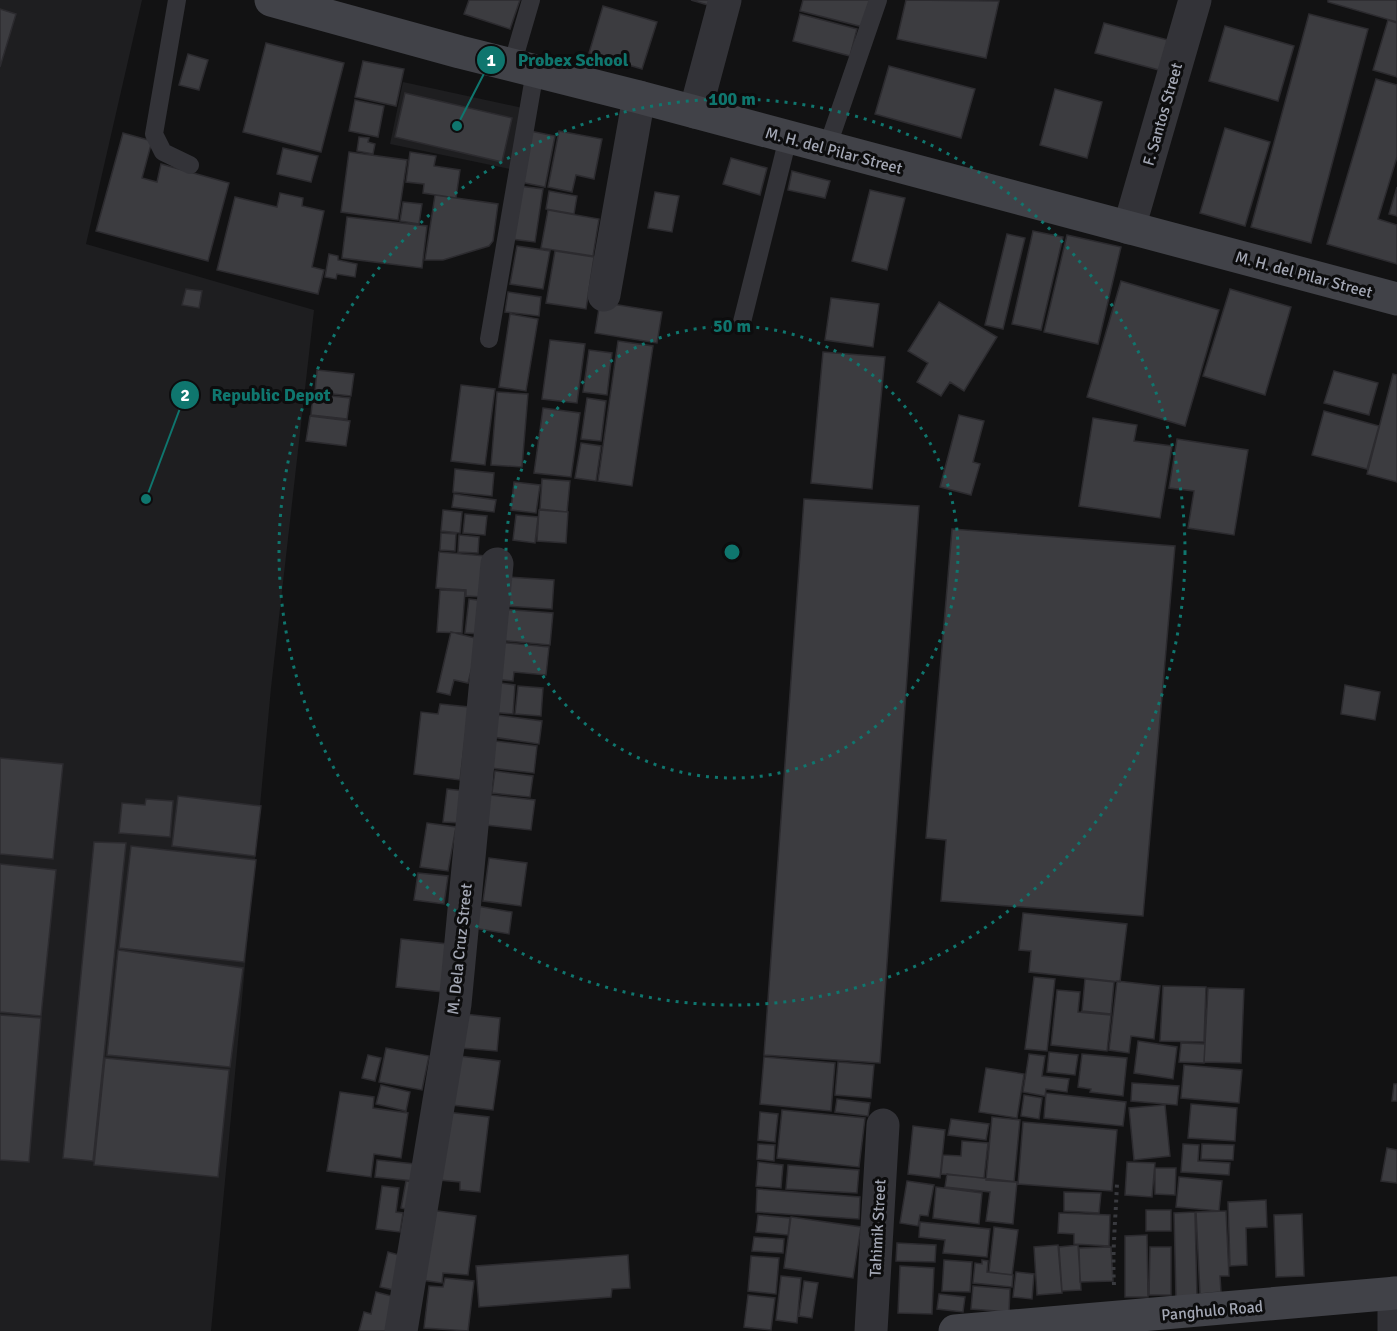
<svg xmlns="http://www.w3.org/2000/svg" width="1397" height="1331" font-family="Signika,sans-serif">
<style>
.built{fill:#1e1e20}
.building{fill:#3c3c40;stroke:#2c2b2f;stroke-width:1.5}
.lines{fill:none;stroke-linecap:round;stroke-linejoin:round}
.path{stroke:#393a3f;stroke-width:4;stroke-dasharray:3 4.5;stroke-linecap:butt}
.service{stroke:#333338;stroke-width:18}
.minor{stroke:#333338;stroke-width:33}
.secondary{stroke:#414248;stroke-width:33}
.ring{fill:none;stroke:#0f766e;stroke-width:3;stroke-dasharray:3 6}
.labels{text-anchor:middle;stroke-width:6;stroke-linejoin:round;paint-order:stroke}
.street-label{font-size:16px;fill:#a3a7b4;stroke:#0d0d0e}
.centre{fill:#0f766e;stroke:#0d0d0e;stroke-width:3}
.ring-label{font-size:18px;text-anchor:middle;font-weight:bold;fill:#0f766e;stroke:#0d0d0e;stroke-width:6;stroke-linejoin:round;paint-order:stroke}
.leader{fill:none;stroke:#0f766e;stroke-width:2}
.callout-dot{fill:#0f766e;stroke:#0d0d0e;stroke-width:2}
.mark-label{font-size:18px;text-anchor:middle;font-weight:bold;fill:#fff}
.callout-label{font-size:18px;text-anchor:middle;font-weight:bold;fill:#0f766e;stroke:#0d0d0e;stroke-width:6;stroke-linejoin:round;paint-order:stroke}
</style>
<rect width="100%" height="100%" fill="#121213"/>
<path class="built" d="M0,0H142L86,244L314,310L271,688L211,1331H0Z
M403,82L523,108L510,169L390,144Z"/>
<path class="building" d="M469,0H520L510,29L464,14Z
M691,0H709L708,5Z
M803,0H870L863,27L800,11Z
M906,0L999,1L986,58L897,39Z
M1328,0H1397V22L1328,2Z
M603,6L657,22L642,69L589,53Z
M0,9L16,14L0,67Z
M800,14L857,29L850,56L793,41Z
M1309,14L1368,29L1311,243L1251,227Z
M1388,20L1397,23V77L1373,70Z
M1104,23L1168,40L1159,70L1095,53Z
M1225,26L1294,46L1278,101L1209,81Z
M266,43L344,63L321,152L243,132Z
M188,54L208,60L199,90L179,85Z
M363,61L404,69L396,106L355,97Z
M889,66L975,89L961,138L875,114Z
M1376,79L1397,85V157L1378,219L1397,225V264L1327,244Z
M1055,89L1102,102L1087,158L1040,145Z
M405,93L512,118L502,162L395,137Z
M355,100L384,106L378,137L349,131Z
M1225,128L1270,142L1245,226L1200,213Z
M530,131L555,136L545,187L520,182Z
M559,131L602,139L594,179L576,175L572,192L548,187Z
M123,133L152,141L142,178L157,182L161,164L229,183L208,261L96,231Z
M359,137L369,138L368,142L375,144L373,154L357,151Z
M283,148L318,156L311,182L277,174Z
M349,152L407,160L398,220L341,212Z
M410,152L436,156L434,166L460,170L456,198L423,193L424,184L406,182Z
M731,158L767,168L760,195L723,184Z
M792,171L830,181L825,198L788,190Z
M519,186L543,189L535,242L511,239Z
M1397,187V216L1389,214Z
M870,190L905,198L887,270L852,261Z
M549,191L577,196L574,214L546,209Z
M655,192L679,196L672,232L648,228Z
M280,193L303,198L302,206L324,211L312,267L324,270L318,294L217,270L235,197L277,207Z
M435,195L498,204L493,241L489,246L443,260H425Z
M403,202L422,204L419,224L400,221Z
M548,210L599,219L593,256L541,248Z
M347,217L427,226L422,268L342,258Z
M1033,231L1063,237L1041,330L1012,324Z
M1007,234L1025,238L1003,329L985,325Z
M1067,235L1121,247L1098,344L1044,332Z
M517,246L550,251L543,289L510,284Z
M555,251L594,257L586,309L546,303Z
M329,254L338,256V260L357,264L355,277L337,274L336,279L325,277Z
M1121,281L1219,310L1185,426L1087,397Z
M186,289L202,291L199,308L182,305Z
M1230,289L1291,307L1265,395L1203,376Z
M508,292L541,297L539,316L505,312Z
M831,298L879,304L873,347L825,340Z
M600,302L662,312L657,343L595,333Z
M939,302L997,337L964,391L950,382L941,396L917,382L928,363L908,351Z
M510,314L538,319L526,391L499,387Z
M550,340L585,344L577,403L542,399Z
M618,341L653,346L632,486L598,481Z
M589,350L612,353L607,395L583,392Z
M823,352L885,357L872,489L811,483Z
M317,370L354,374L351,396L315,392Z
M1334,371L1378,383L1369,415L1324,403Z
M1393,374L1397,375V482L1367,474Z
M461,385L495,389L485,465L451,461Z
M497,392L528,394L522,467L491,465Z
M313,394L350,398L347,419L311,415Z
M587,398L606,401L601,441L581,439Z
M543,408L580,413L571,477L534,473Z
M1324,411L1379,426L1367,469L1312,455Z
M959,415L984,421L973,462L980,464L971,495L940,487Z
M310,416L350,421L346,446L306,441Z
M1093,418L1137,425L1134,441L1172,446L1160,518L1079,506Z
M1177,439L1248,450L1234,535L1188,528L1194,491L1169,488Z
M581,443L601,446L596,481L575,478Z
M455,469L494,473L492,496L453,492Z
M542,479L570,481L567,512L540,509Z
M514,482L540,485L536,513L511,510Z
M454,494L496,500L494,512L452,507Z
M804,499L919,506L880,1063L764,1055Z
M443,510L462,512L460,533L441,531Z
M539,510L568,512L566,543L537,541Z
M465,514L487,516L485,535L463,533Z
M516,515L538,517L535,543L513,540Z
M952,529L1175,546L1143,916L941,901L946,840L926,838Z
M441,533L456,534L455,551L440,550Z
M459,535L479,537L478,553L458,552Z
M439,552L486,556L483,597L466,596V590L436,588Z
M508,577L554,580L552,609L506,606Z
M440,590L465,591L462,633L437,632Z
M469,599L485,601L482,634L465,633Z
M500,609L553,613L550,645L498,640Z
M451,632L479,639L468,683L454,680L450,695L437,692Z
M498,642L549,647L546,675L514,672L513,681L494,679Z
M493,682L515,685L513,714L490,712Z
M1345,685L1380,692L1375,720L1341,714Z
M518,686L543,688L541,716L515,714Z
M440,704L469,707L460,780L414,774L421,712L438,714Z
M489,714L542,721L539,744L486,736Z
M486,740L537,746L534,773L483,767Z
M0,758L63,764L53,859L0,854Z
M495,771L533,776L530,797L492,793Z
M447,789L465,791L461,823L443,822Z
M490,795L535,800L531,830L486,825Z
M178,796L261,806L255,856L172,846Z
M146,799L173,801L170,837L119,833L122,803L145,805Z
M427,823L456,827L448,871L420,867Z
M94,842L126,843L93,1161L63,1158Z
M131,846L256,860L244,962L119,948Z
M489,858L527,863L521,906L483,901Z
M0,864L56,870L41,1016L0,1012Z
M418,873L448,876L444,904L414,900Z
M471,905L512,912L509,934L467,927Z
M1023,913L1127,924L1120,982L1029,972L1031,951L1019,950Z
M401,939L448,944L443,992L396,987Z
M118,950L243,968L230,1067L107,1055Z
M1034,977L1055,979L1047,1051L1025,1049Z
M1085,979L1114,982L1111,1014L1082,1011Z
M1117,981L1160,986L1154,1039L1131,1036L1129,1053L1109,1050Z
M1163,986L1206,987L1204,1042L1160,1041Z
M1208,988L1244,989L1241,1063L1204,1062Z
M1057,990L1080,992L1078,1012L1111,1015L1107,1051L1051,1045Z
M464,1014L500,1018L497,1051L461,1048Z
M0,1015L41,1018L29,1162L0,1160Z
M1138,1041L1177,1047L1173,1079L1134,1073Z
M1181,1043L1205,1044L1204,1063L1179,1062Z
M386,1048L429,1056L422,1090L379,1082Z
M1049,1052L1078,1055L1075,1075L1047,1072Z
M1029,1054L1045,1056L1042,1076L1069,1079L1067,1092L1046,1089L1045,1096L1023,1092Z
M1082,1054L1127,1058L1123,1096L1090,1092L1091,1089L1078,1087Z
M368,1055L381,1058L375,1081L362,1078Z
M459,1056L500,1061L493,1110L452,1105Z
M764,1057L835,1063L831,1111L760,1104Z
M105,1058L229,1070L218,1177L94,1165Z
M838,1062L874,1065L871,1098L835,1095Z
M1184,1065L1242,1070L1239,1103L1181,1098Z
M986,1068L1024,1074L1017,1118L979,1112Z
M1132,1083L1179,1086L1177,1105L1131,1101Z
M1394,1084H1397V1101H1392Z
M381,1085L410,1092L406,1111L376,1104Z
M340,1092L374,1097L373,1108L408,1113L401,1158L374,1154L371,1177L327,1171Z
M1046,1093L1126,1102L1123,1126L1044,1118Z
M1024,1095L1042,1098L1039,1119L1021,1116Z
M837,1099L870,1103L868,1116L835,1112Z
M1191,1104L1237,1108L1235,1141L1188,1138Z
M1165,1105L1170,1156L1134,1160L1129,1108Z
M782,1110L865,1118L859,1167L777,1158Z
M447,1112L489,1117L480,1192L460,1190V1182L439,1180Z
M760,1112L778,1114L775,1142L758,1140Z
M992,1117L1020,1120L1014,1182L986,1180Z
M951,1119L989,1124L986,1140L948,1135Z
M1023,1122L1117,1130L1112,1191L1018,1184Z
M913,1126L945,1130L940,1178L908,1174Z
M962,1141L988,1143L984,1178L941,1174L943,1155L961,1156Z
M758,1144L775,1145L774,1161L757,1159Z
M1183,1144L1199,1145L1198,1161L1230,1163L1229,1175L1181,1172Z
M1202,1144L1234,1145L1233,1160L1201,1159Z
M1387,1148L1397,1150V1183L1381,1181Z
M377,1160L415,1164L414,1181L375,1177Z
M758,1162L783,1165L781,1188L756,1186Z
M1127,1162L1155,1163L1152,1197L1125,1195Z
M788,1165L859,1170L857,1193L786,1189Z
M1155,1168H1176L1175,1195L1155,1194Z
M947,1174L1017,1182L1013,1224L986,1221L990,1192L945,1187Z
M1179,1177L1222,1181L1219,1211L1176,1207Z
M406,1181L421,1183L415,1211L401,1208Z
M907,1181L934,1185L928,1216L920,1215L918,1226L900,1223Z
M382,1186L399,1188L396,1212L403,1213L400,1232L376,1229Z
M936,1187L982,1193L979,1224L933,1218Z
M757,1189L860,1197L859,1219L756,1212Z
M1064,1192L1101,1193L1099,1213L1064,1211Z
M1266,1200L1267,1227L1246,1228L1247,1265L1230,1266L1228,1202Z
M430,1210L476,1216L468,1275L443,1273L442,1283L421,1280Z
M1146,1210H1171V1231H1146Z
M1226,1211L1229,1276H1220L1221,1292L1200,1294L1196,1212Z
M1195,1212L1197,1298L1176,1299L1174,1213Z
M1059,1213L1110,1215L1109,1246L1074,1244V1234L1058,1233Z
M1302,1214L1304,1276L1276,1277L1274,1215Z
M758,1215L790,1218L788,1235L756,1232Z
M791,1217L861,1227L853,1278L784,1268Z
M920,1222L990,1229L987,1257L943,1253L945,1240L919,1237Z
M994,1227L1018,1230L1012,1275L989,1272Z
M1147,1235L1148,1297H1125V1236Z
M754,1237L784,1239L783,1253L752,1251Z
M897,1243L936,1245L935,1262L896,1261Z
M1058,1245L1062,1293L1037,1295L1034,1247Z
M1078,1245L1081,1290L1062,1291L1059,1247Z
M1111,1247L1113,1281L1080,1282L1079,1248Z
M1150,1247H1171V1295H1149Z
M388,1252L406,1257L398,1291L380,1287Z
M628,1255L630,1288L612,1289L611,1297L479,1307L476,1266Z
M751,1256L779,1258L776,1294L748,1291Z
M944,1260L972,1262L970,1292L942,1291Z
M982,1260L988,1261L987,1272L1013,1275L1012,1287L973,1283L975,1263L982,1264Z
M900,1266L934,1268L932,1314L898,1313Z
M1016,1272L1034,1274L1032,1299L1013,1297Z
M781,1276L801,1278L797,1323L776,1320Z
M445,1278L474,1281L468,1331L424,1328L429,1286L443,1287Z
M804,1281L818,1283L812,1318L799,1316Z
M973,1286L1010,1289L1009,1312L971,1309Z
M376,1292L399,1298L390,1331H359L364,1312L371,1314Z
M939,1294L965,1297L963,1312L937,1309Z
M748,1295L775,1298L771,1330L744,1327Z"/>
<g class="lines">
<path class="path" d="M1114,1285C1112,1250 1116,1216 1117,1182"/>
<path class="service" d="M177,0L154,134L163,152L190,165
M512,65L531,0
M827,148L878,0
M742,322L788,138
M489,339L535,71"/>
<path class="minor" d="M695,112L725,0
M1129,228L1195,0
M604,295L639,97
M401,1331L455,1004L497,564
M871,1331L883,1125
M1394,1331V1293"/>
<path class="secondary" d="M271,0L460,52L639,97L1397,299
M955,1331L1397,1293"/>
</g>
<g class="ring">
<circle cx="732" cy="552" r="226"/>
<circle cx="732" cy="552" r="453"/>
</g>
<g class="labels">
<g class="street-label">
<text transform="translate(1162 114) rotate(-74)" y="6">F. Santos Street</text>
<text transform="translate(834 150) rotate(15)" y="6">M. H. del Pilar Street</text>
<text transform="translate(1304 274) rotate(15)" y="6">M. H. del Pilar Street</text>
<text transform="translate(459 949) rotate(-84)" y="6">M. Dela Cruz Street</text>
<text transform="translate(877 1228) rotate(-87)" y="6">Tahimik Street</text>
<text transform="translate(1212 1310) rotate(-5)" y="6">Panghulo Road</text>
</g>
</g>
<circle cx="732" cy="552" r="9" class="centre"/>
<g class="ring-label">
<text x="732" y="105">100 m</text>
<text x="732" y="332">50 m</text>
</g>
<path class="leader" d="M457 126L491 60M146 499L185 395"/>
<g class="callout-dot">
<circle cx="457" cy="126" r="6"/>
<circle cx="146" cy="499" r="6"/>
<circle cx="491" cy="60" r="15"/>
<circle cx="185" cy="395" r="15"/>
</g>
<g class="mark-label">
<text x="491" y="66">1</text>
<text x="185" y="401">2</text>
</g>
<g class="callout-label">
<text x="573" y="66">Probex School</text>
<text x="271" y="401">Republic Depot</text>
</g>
</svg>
